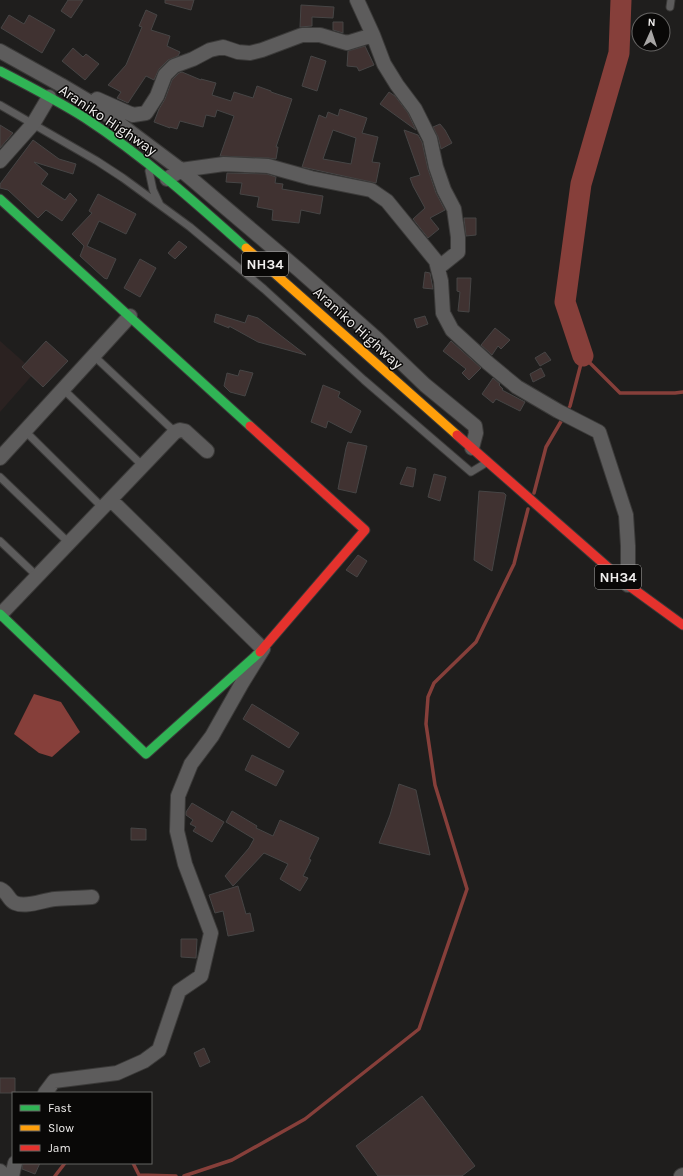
<svg xmlns="http://www.w3.org/2000/svg" width="683" height="1176" font-family="Karla,sans-serif">
<style>
.built{fill:#2b2221}
.water{fill:#863f3a}
.lines{fill:none;stroke-linecap:round;stroke-linejoin:round}
.stream{stroke:#863f3a;stroke-width:3.5}
.river{stroke:#863f3a;stroke-width:21}
.building{fill:#403231;stroke:#464545;fill-rule:evenodd}
.lane-casing{stroke:#3b3a39;stroke-width:9}
.street-casing{stroke:#3b3a39;stroke-width:16}
.fast-casing{stroke:#3b3a39;stroke-width:11}
.slow-casing{stroke:#3b3a39;stroke-width:11}
.jam-casing{stroke:#3b3a39;stroke-width:11}
.lane{stroke:#5d5c5c;stroke-width:7}
.street{stroke:#5d5c5c;stroke-width:14}
.fast{stroke:#30b455;stroke-width:9}
.slow{stroke:#ff9f0a;stroke-width:9}
.jam{stroke:#e5322d;stroke-width:9}
.labels{text-anchor:middle;stroke-width:3;stroke-linejoin:round;paint-order:stroke}
.shield{fill:#090807;stroke:#aba9a8;stroke-width:1}
.shield-label{font-size:14px;font-weight:bold;fill:#f0eeed}
.street-label{font-size:15px;fill:#f0eeed;stroke:#090807}
</style>
<rect width="100%" height="100%" fill="#1f1e1d"/>
<path class="built" d="M0,341L35,372L0,412Z"/>
<path class="water" d="M34,694L61,702L80,732L52,757L39,753L14,734Z"/>
<g class="lines">
<path class="stream" d="M583,356L620,393H675L683,392
M566,413L570,406L583,356
M534,493L546,447L563,418
M133,1163L139,1175L176,1176
M55,1176L65,1163
M184,1176L232,1160L305,1119L419,1029L467,889L435,785L426,724L428,697L434,683L476,642L514,564L528,509"/>
<path class="river" d="M583,356L565,302L581,184L619,53L621,0"/>
</g>
<path class="building" d="M68,0H83L71,18L61,11Z
M165,0H194L191,10L165,3Z
M301,5L334,7L333,18L312,17V26L300,27Z
M146,10L157,15L151,30L170,36L167,46L180,52L178,56L168,60L159,69L154,80L146,76L128,103L117,98L121,92L108,85L126,65L142,27L139,26Z
M9,15L24,24L29,15L55,30L42,53L1,28Z
M333,22H343V33L333,30Z
M365,46L374,65L359,71L357,67L347,66L348,51Z
M73,48L83,57L86,54L99,64L85,80L62,61Z
M311,56L326,61L317,91L302,86Z
M182,72L201,80V79L216,83L212,95L231,101L234,92L253,98L257,86L271,91V92L292,99L276,147H278L276,159L268,158L220,156L234,116L217,110L215,117L206,115L203,127L180,121L177,129L170,127V128L154,122L159,109L165,99L172,80L179,73Z
M389,92L395,96L408,113L416,130L380,104Z
M340,109L367,118L362,133L378,137L372,162L380,163L376,183L302,167L319,115L326,118L328,112L338,116ZM333,130L356,138L351,164L323,159Z
M440,124L445,130L452,143L441,149L438,137L433,127Z
M0,125L13,133L0,148Z
M404,130L418,135L422,142L428,169L436,193L445,210L430,218L439,229L428,238L413,219L425,208L413,186L410,178L420,175Z
M33,140L59,159L76,164L73,174L34,162L48,174L41,184L65,200L70,193L77,200L62,221L46,210L38,218L8,190L0,188V184Z
M227,173L267,174L276,177L275,183L283,184L282,189L323,196L320,214L301,210L299,223L272,220L273,210L257,207L259,197L240,194L242,183L226,182Z
M98,194L136,214L126,234L99,221L87,246L116,259L107,279L104,278L80,256L84,246L72,234L92,213L89,211Z
M464,218H476V235L466,236Z
M179,241L187,247L175,259L168,253Z
M140,259L156,268L140,297L124,288Z
M425,272L430,273L433,289L423,288Z
M457,278H471L469,312L458,311L460,292L457,291Z
M216,314L245,323L248,315L258,318L306,355L258,342L229,326V328L214,322Z
M425,316L428,324L417,328L414,319Z
M495,328L510,340L501,349L498,346L492,355L481,345Z
M46,341L68,361L43,387L22,367Z
M451,341L481,368L469,380L462,373L466,369L443,351Z
M545,352L551,360L540,366L535,358Z
M541,368L545,376L533,382L530,374Z
M240,370L253,373L245,396L230,392L224,386L227,373L238,376Z
M493,378L500,384L499,385L503,389L502,390L525,402L520,411L496,399L493,403L482,394Z
M323,385L340,392L338,397L361,411L351,433L328,421L326,428L311,422Z
M348,442L367,446L356,493L338,489L346,448Z
M407,467L416,469L413,487L400,484Z
M434,474L446,477L440,501L428,497Z
M479,491L504,493L506,495L492,571L474,560Z
M358,555L367,561L357,577L346,570Z
M252,704L299,733L289,748L243,719Z
M252,755L284,771L276,786L245,770Z
M399,784L416,790L430,855L379,843L390,815Z
M192,803L224,822L212,842L193,831L196,827L190,824L193,820L186,815V812Z
M232,811L257,826L256,828L273,836L280,820L319,838L309,859L311,860L303,876L308,878L300,891L280,879L288,864L264,853L233,886L225,876L249,848L254,839L226,822Z
M131,828L146,829V840H131Z
M238,886L246,914L250,913L254,931L228,936L223,911L215,913L209,895Z
M181,939H197L196,958L181,957Z
M204,1048L210,1062L200,1067L194,1053Z
M0,1078H15V1093H0Z
M422,1096L475,1166L462,1176H378L356,1146Z
M23,1163H40L35,1174L22,1169Z"/>
<g class="lines">
<defs>
<path id="lane" d="M670,7L671,0
M0,105L97,161L123,178L190,227L264,289L364,380L471,472L486,463
M149,171L153,190L160,205
M94,356L175,432
M63,389L143,466
M25,431L103,508
M0,477L69,543
M0,541L37,576"/>
<path id="street" d="M373,35L384,64L397,85L415,109L430,139L436,167L444,190L454,209L458,237V252L438,268
M0,51L61,85L93,104L181,170L299,270L377,339L425,385L475,426L476,433L472,448
M97,99L133,115L146,113L157,96L165,75L174,66L193,59L210,50L223,47L238,52L250,53L262,50L302,35H320L347,43L373,35L357,0
M0,161L33,124L49,97
M167,179L181,170L224,164L268,166L311,178L371,190L387,201L436,261L441,281L443,313L452,330L488,363L517,387L558,411L599,432L626,515L628,546V585
M0,458L130,316
M1,614L175,432L180,430L185,431L207,451
M0,889C9,893 8,900 15,903C27,908 43,900 55,899C67,898 80,898 92,897
M45,1093L54,1081L117,1073L144,1061L159,1050L179,991L201,976L211,933L185,864L177,831L178,796L191,764L212,736L242,683L263,649L111,500
M0,1171L5,1176
M12,1176L15,1163
M681,1176L683,1175"/>
<path id="fast" d="M0,71C29,86 58,101 85,118C143,156 195,202 246,248
M0,199L250,426
M0,614L146,754L260,652"/>
<path id="slow" d="M246,248L457,435"/>
<path id="jam" d="M250,426L365,530L260,652
M457,435L628,585L683,625"/>
</defs>
<use href="#lane" class="lane-casing"/>
<use href="#street" class="street-casing"/>
<use href="#fast" class="fast-casing"/>
<use href="#slow" class="slow-casing"/>
<use href="#jam" class="jam-casing"/>
<use href="#lane" class="lane"/>
<use href="#street" class="street"/>
<use href="#fast" class="fast"/>
<use href="#slow" class="slow"/>
<use href="#jam" class="jam"/>
</g>
<g class="labels">
<g class="shield">
<rect x="242" y="252" width="46" height="24" rx="3"/>
<rect x="595" y="565" width="46" height="24" rx="3"/>
</g>
<g class="shield-label">
<text x="265" y="269">NH34</text>
<text x="618" y="582">NH34</text>
</g>
<g class="street-label">
<text transform="translate(108 120) rotate(34)" y="5">Araniko Highway</text>
<text transform="translate(358 328) rotate(42)" y="5">Araniko Highway</text>
</g>
</g>
<rect x="12" y="1092" width="140" height="72" fill="#090807" stroke="#656463"/>
<rect x="20" y="1105" width="20" height="6" fill="#30b455" stroke="#656463"/>
<text x="48" y="1112" font-size="12" fill="#f0eeed">Fast</text>
<rect x="20" y="1125" width="20" height="6" fill="#ff9f0a" stroke="#656463"/>
<text x="48" y="1132" font-size="12" fill="#f0eeed">Slow</text>
<rect x="20" y="1145" width="20" height="6" fill="#e5322d" stroke="#656463"/>
<text x="48" y="1152" font-size="12" fill="#f0eeed">Jam</text>
<g transform="translate(651 32) rotate(3)"><circle r="19" fill="#090807" stroke="#656463"/>
<path d="M0-3L7 15L0 10L-7 15Z" fill="#a7a5a4"/>
<text y="-6" font-size="11" font-weight="bold" text-anchor="middle" fill="#f0eeed">N</text>
</g>
</svg>
